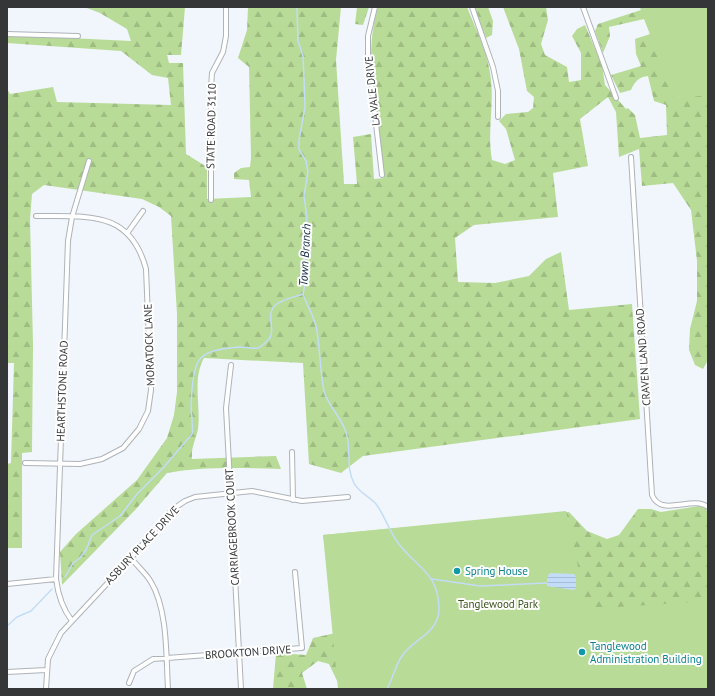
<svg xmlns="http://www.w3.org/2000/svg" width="715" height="696" font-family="'PT Sans',sans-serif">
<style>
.forest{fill:url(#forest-firs)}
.green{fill:#b8db97}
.water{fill:url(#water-rules)}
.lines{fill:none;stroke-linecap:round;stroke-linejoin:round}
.stream{stroke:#c3dcf7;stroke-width:1.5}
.street-casing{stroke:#aeb3b9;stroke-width:6}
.street{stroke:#fff;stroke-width:4}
.culture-dot{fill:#0f9aa8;stroke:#fff;stroke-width:1.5}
.labels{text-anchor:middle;stroke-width:4;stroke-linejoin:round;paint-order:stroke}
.street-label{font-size:11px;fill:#343638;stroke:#fff}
.culture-label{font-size:11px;fill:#0d838f;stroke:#fff;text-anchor:start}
.park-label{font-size:11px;fill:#39531a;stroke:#fff}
.water-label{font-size:12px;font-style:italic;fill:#112b45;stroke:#fff}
</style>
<defs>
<pattern id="forest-firs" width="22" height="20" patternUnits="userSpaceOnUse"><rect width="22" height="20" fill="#b8db97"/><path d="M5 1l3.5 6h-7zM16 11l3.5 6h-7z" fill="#9fbd83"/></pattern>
<pattern id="water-rules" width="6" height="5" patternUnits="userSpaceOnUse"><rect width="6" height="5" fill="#c3dcf7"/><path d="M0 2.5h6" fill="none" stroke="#a8bdd4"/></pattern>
</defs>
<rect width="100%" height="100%" fill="#f0f6fc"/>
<path class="forest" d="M84,7H185L181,55H167L169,63H183L186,154L207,167V199L251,197L249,180L234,179V173L241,168L250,167L251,158L249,67L238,58L247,30L248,7H341L336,60L344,184H357L353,137L371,134L374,179L384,178C378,125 362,58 378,7H467C476,30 489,55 491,80C494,107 487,133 492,160L505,164L515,160L506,129L499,121L506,114L528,112L533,108L534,97L527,91L519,49L503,7H546L548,20L541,44L545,55L567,67L569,82L581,80V53L572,36L577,29L585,25L602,65L605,85L626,109L628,108L635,115L640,138L667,135L666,105L654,101L648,76C639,77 635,81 631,90L620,93L611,75L641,66L636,54L635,39L650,34L644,19L609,27L610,36L603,53L595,31L598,24L641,10L640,7H708V360L703,369L695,365L689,350L690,329L697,301V261L691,210L673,183L642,186L639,149L619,157L616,112L608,97L580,119L588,166L553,173L558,217L474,225L455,238L458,282L495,283L529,276L546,259L561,252L569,310L632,304L640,419L363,456L341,473L309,464L303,363L204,358C192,379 201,406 198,429C196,440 191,446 192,459L276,456L281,469C243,468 204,466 167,473L136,509L62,585L60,552L76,534L137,480L167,438L174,415L177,392V314L171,216L159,207L142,199L44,185L32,194L30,219L33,344L32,452L22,453V548H7V464L11,463L14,363H7V89L10,94L53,87L57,102L171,105L168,78L152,75L121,51L7,43V35L131,41L127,29L100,13Z
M357,7H369L363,25L355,24Z
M474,7H488L493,21L492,35L486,38Z
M699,506L705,507L708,513V681L341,689L329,664L318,661L302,673L307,689H273L276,653L306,655L313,638L340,632L323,535L569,512L587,531L607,539L619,535L638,509H651L661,512Z"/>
<path class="green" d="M640,7H708V95L674,99Z
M566,511L587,609L708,601V689H338L323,535Z"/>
<path class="water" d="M550,573L574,574L576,577V589L573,590L547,586V577Z"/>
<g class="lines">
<path class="stream" d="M297,7L298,41L303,56L304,78L305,107L299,140V149L306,161L308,172L304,196L307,218L304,233L305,284L303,294C307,306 315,317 317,331C320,350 320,371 324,391C328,407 344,419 347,436C351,452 346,469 354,483C358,492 369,496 376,504C384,514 389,531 398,543C418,569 439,573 439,610C438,634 413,639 402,656C395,666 393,678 387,689
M65,577L73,563L80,558L86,550L92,535L120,516L137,494L163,468L192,434C193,428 192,424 192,419C190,406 192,368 200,359C208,349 228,348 240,347C245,347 253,349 258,348C261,347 266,342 268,340C278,331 263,314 277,304C284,299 294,297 303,294
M432,579L480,586L547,583
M7,626L17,617L31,611L52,589"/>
<defs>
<path id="street" d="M375,7L368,36V56L382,175
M472,7L493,67L498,91V117
M583,7L616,98
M7,34L78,36
M631,157L652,495C661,518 692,495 708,507
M211,200V88L212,73L223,52L226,36V7
M128,232L143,211
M231,365L226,408L241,689
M292,452L293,500
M25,463L80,464L102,459L123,448L139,429L148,411L151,390L146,269C130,209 87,217 36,216
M131,558C137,566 146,573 151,582C168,610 166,657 168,689
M7,584L56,579
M72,621C62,608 58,595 56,579L68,241L72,217L89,161
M7,672L46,670
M129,683L134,671L153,659L302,648L295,572
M46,689L48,659L61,633L131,558L172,510L185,501L195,497L252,491L302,501L348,497"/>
</defs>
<use href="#street" class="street-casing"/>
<use href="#street" class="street"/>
</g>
<g class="culture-dot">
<circle cx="457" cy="571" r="4"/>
<circle cx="582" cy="652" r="4"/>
</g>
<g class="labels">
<g class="street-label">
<text transform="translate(372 91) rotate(-96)" y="4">LA VALE DRIVE</text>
<text transform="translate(211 126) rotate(-89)" y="4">STATE ROAD 3110</text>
<text transform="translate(149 345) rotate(-92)" y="4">MORATOCK LANE</text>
<text transform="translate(643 357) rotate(-94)" y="4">CRAVEN LAND ROAD</text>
<text transform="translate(62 391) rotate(-88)" y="4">HEARTHSTONE ROAD</text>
<text transform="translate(232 527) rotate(-93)" y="4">CARRIAGEBROOK COURT</text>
<text transform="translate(142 545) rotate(-47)" y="4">ASBURY PLACE DRIVE</text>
<text transform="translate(248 652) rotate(-4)" y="4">BROOKTON DRIVE</text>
</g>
<g class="culture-label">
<text x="465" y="575">Spring House</text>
<text x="590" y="650">Tanglewood<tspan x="590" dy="13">Administration Building</tspan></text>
</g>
<g class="park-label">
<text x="498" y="608">Tanglewood Park</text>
</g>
<g class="water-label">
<text transform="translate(305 255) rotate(-87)" y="4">Town Branch</text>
</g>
</g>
<rect width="715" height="696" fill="none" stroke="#343638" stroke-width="16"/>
</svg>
